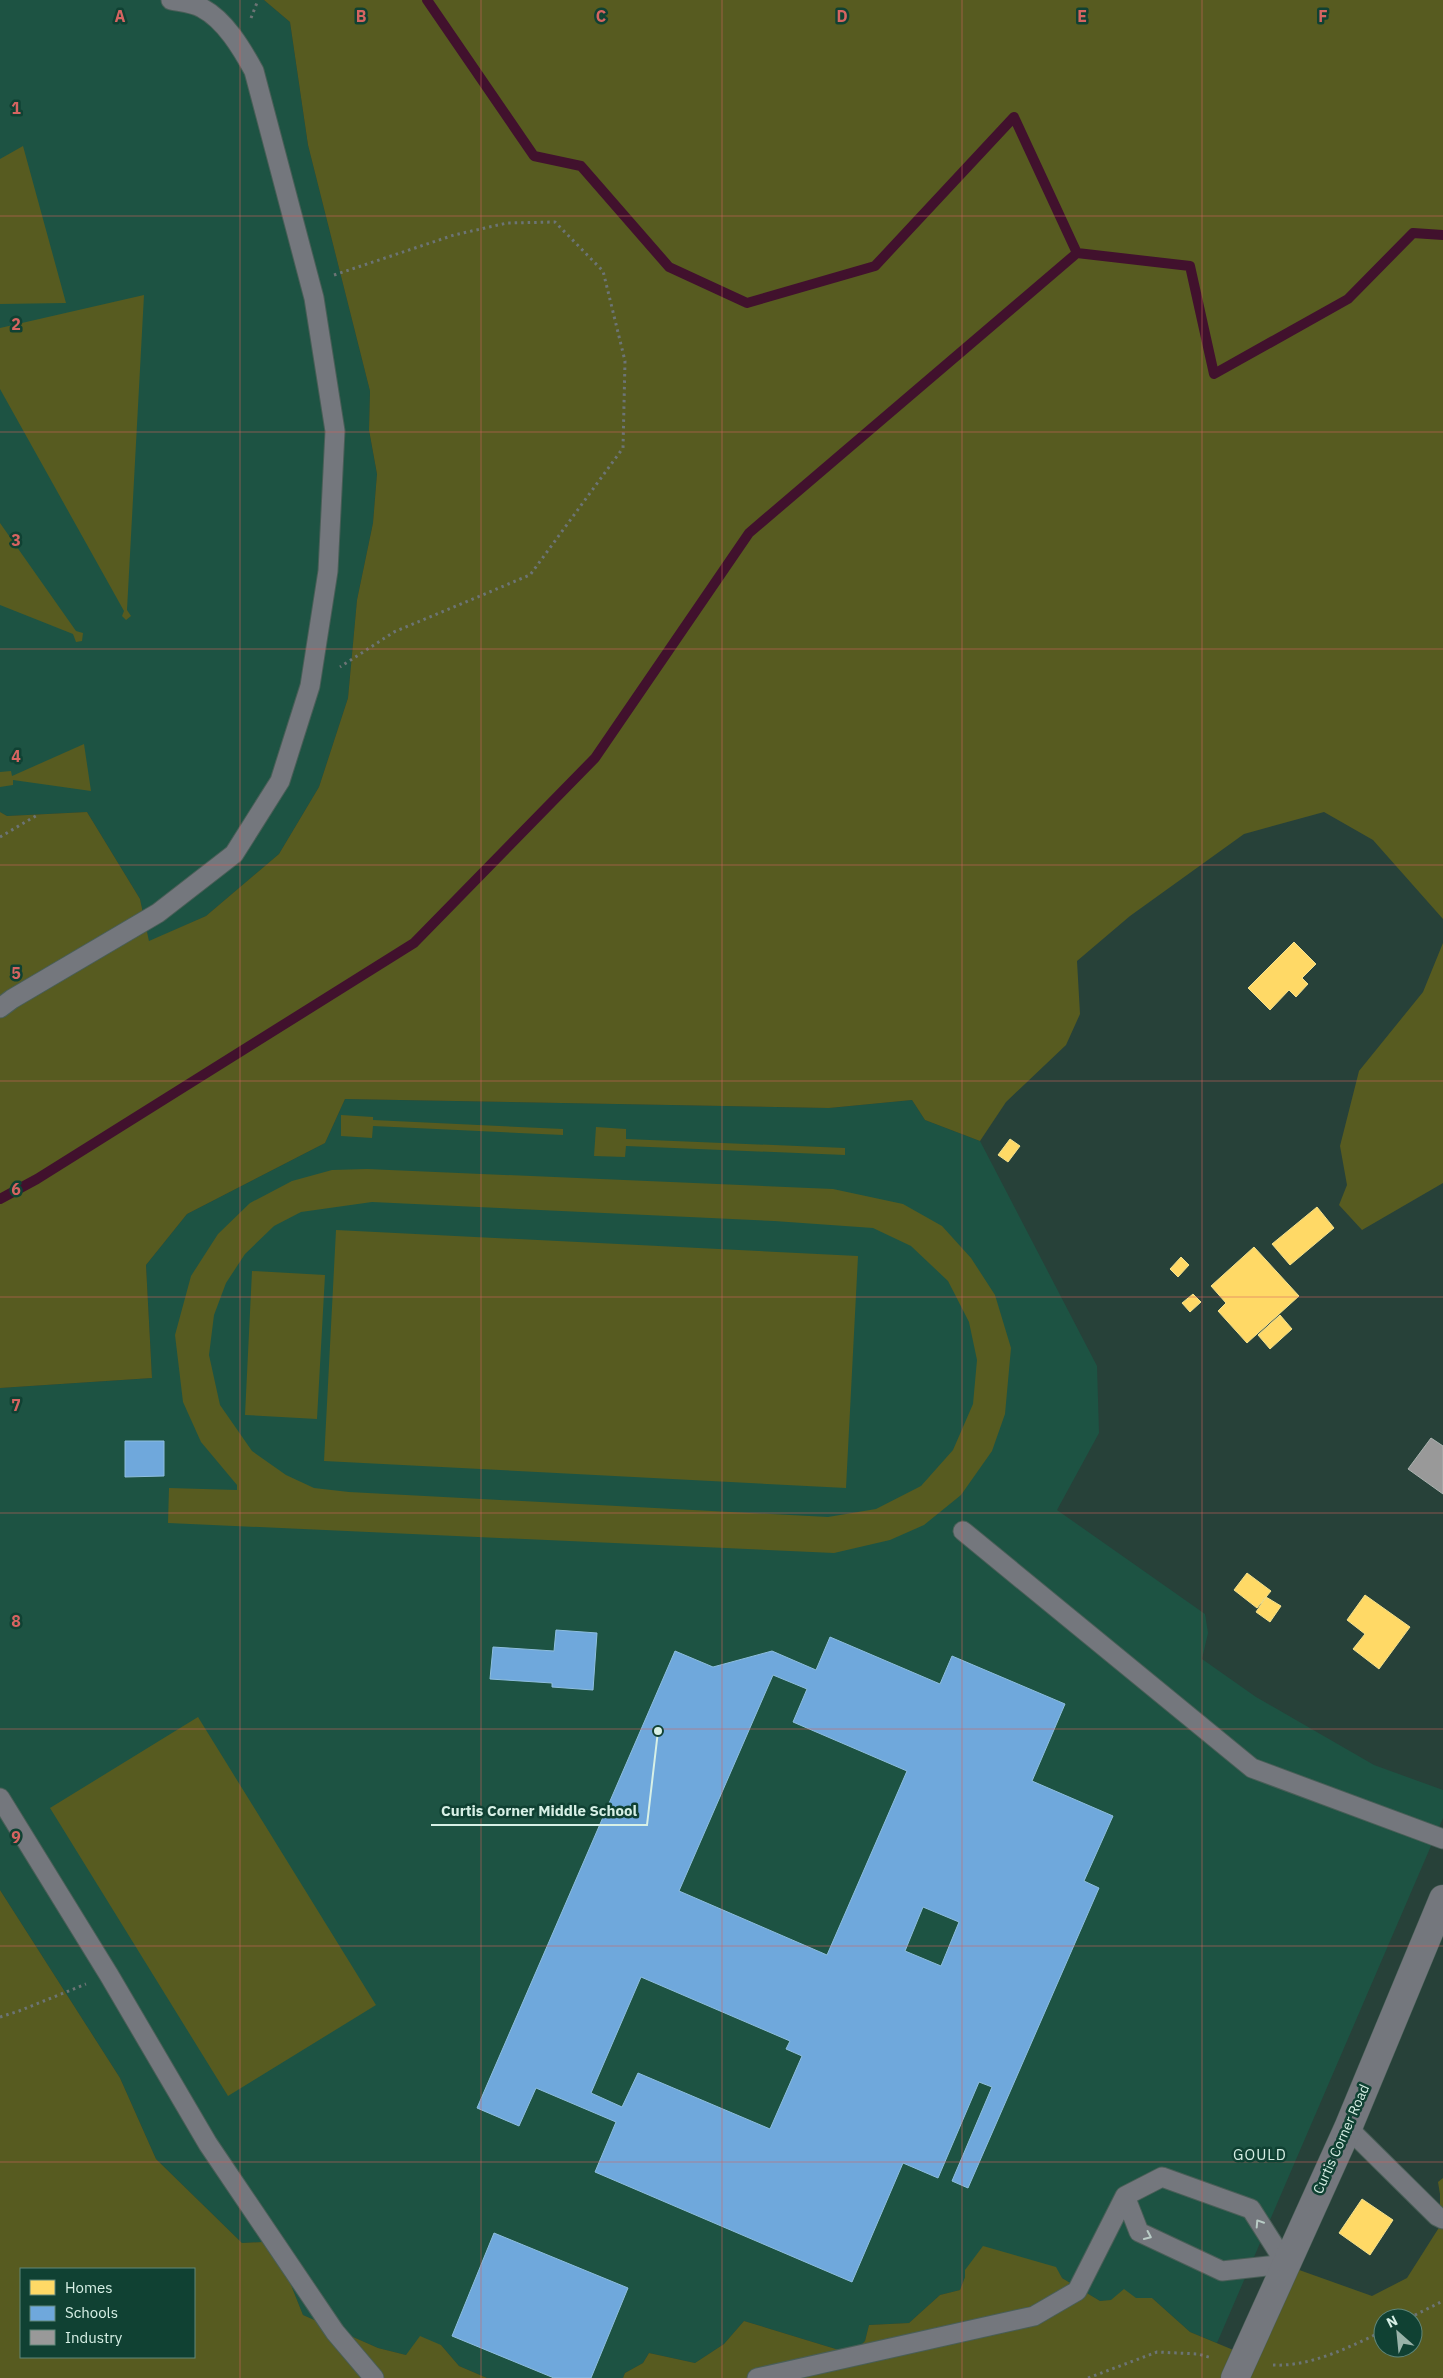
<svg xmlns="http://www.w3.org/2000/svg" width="1443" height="2378" font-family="'IBM Plex Sans',sans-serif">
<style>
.built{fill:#1d5343}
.green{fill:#575b20;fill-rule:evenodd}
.homes{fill:#ffd966;stroke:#f3e08c}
.schools{fill:#6fa8dc;stroke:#8ebedf;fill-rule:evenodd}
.industry{fill:#999;stroke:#acb3b0}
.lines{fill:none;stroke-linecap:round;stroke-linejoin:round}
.stream{stroke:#41112d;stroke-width:10}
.service-casing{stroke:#495e57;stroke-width:21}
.tertiary-casing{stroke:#495e57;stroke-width:29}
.path{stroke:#6c7475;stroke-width:3;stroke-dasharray:2.5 4;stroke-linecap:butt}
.service{stroke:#74777d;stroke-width:19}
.tertiary{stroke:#74777d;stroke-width:28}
.oneway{stroke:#b9ccc6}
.grid{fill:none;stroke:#d66461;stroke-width:1;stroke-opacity:0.55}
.labels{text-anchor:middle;stroke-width:5;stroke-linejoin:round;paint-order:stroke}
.street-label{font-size:14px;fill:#d7f0e6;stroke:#104133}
.neighbourhood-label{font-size:15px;letter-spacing:1px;fill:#d7f0e6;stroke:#104133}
.grid-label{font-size:16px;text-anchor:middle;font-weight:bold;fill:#d66461;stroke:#104133;stroke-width:5;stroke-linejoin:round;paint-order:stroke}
.leader{fill:none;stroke:#d7f0e6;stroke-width:2}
.callout-dot{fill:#d7f0e6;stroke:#104133;stroke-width:2}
.callout-label{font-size:15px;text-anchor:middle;font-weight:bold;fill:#d7f0e6;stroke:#104133;stroke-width:5;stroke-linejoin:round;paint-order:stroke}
</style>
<rect width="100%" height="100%" fill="#274139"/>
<path class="built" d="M0,0H264L290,22L308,145L370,391L369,430L377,474L373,523L357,600L348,698L319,787L279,854L206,916L149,942L140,899L87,812L7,816L0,812Z
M345,1099L829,1108L912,1100L925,1120L980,1141L1097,1366L1099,1433L1057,1510L1205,1614L1208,1633L1202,1659L1256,1697L1374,1765L1443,1790V1818L1217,2343L1190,2332L1152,2298L1100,2301L1062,2278L965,2277L960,2290L940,2295L909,2323L869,2325L865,2341L852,2354L744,2321L724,2344L695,2363L649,2353L643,2363L625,2373L623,2378H487L459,2366L441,2345L406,2355L378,2348L303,2315L281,2260L262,2242L242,2243L156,2159L120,2078L0,1890V1388L152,1378L146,1265L187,1214L325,1143Z"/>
<path class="green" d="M264,0H1443V919L1373,840L1324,812L1244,834L1130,916L1077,961L1080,1014L1066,1045L1006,1102L980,1141L925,1120L912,1100L829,1108L345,1099L325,1143L187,1214L146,1265L152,1378L0,1388V812L7,816L87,812L140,899L149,941L206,916L279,854L319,787L348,698L357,600L373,523L377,474L369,430L370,391L308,145L290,22Z
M23,146L66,303L0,304V159Z
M144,295L127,610L131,616L126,620L122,616L124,611L0,389V328Z
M0,523L76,631L83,633L82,641L76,642L73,634L0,605Z
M84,744L91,791L13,780V785L0,787V772L11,771L12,776Z
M1443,943V1183L1362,1230L1339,1205L1347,1185L1340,1146L1359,1071L1423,992Z
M341,1115L373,1117V1120L563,1129V1135L373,1126L372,1138L341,1136Z
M596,1127L626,1129V1139L845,1148V1155L626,1146L625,1157L594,1156Z
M367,1169L833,1189L903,1204L942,1226L971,1258L995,1295L1011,1348L1005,1414L992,1451L961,1495L924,1525L890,1540L834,1553L168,1523L169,1488L237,1490V1485L201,1442L183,1402L175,1335L191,1276L218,1234L250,1203L292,1181L332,1170ZM372,1202L774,1221L873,1228L911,1246L948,1281L969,1322L977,1360L973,1404L953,1450L921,1486L876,1509L828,1517L349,1492L314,1488L286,1475L252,1451L220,1405L209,1355L214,1315L226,1283L245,1254L274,1226L301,1212Z
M336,1230L858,1256L846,1488L324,1461Z
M252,1271L325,1275L317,1419L245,1415Z
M198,1717L376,2005L228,2096L50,1808Z
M0,1890L120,2078L156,2159L242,2243L262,2242L281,2260L303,2315L378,2348L406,2355L420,2336L441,2345L459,2366L487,2378H0ZM21,2269H194V2357H21Z
M1443,2178V2378H623L625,2373L643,2363L649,2353L695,2363L724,2344L744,2321L852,2354L865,2341L869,2325L909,2323L940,2295L960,2290L965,2277V2270L983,2246L1056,2267L1062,2278L1100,2301L1111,2300L1124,2289L1136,2298H1152L1190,2332L1243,2354L1288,2266L1372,2296L1407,2278L1440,2226V2194L1438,2182ZM1383,2318H1413V2348H1383Z"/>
<path class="homes" d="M1294,942L1316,964L1302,978L1308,984L1296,997L1289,990L1270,1010L1248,988Z
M1010,1139L1020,1146L1008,1162L998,1155Z
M1317,1207L1334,1228L1290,1265L1272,1244Z
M1254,1247L1299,1296L1247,1343L1218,1311L1226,1303L1211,1286Z
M1181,1257L1189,1265L1178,1277L1170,1269Z
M1193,1294L1201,1302L1190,1312L1182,1303Z
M1280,1315L1292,1329L1270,1349L1258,1335Z
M1247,1573L1271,1591L1257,1608L1234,1590Z
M1365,1595L1410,1627L1379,1669L1353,1649L1365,1634L1347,1620Z
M1266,1597L1281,1606L1270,1622L1256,1612Z
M1362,2199L1393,2220L1370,2255L1339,2233Z"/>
<path class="schools" d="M125,1441H164V1476L125,1477Z
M556,1630L597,1633L593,1690L552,1687V1683L490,1679L493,1647L554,1651Z
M830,1637L940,1684L952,1656L1065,1704L1032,1781L1113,1816L1084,1881L1099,1888L968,2188L952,2181L992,2087L979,2082L938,2178L903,2163L852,2282L595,2172L616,2122L536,2088L519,2126L477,2108L675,1651L713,1667L772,1651L816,1670ZM773,1675L807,1689L793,1722L907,1771L827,1955L679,1891ZM923,1907L959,1922L941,1966L905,1951ZM641,1977L790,2041L786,2049L802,2056L770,2129L638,2073L622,2107L591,2093Z
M494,2233L628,2288L591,2378H554L452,2336Z"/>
<path class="industry" d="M1431,1438L1443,1446V1494L1408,1469Z"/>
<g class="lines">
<path class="stream" d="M427,0L534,156L581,166L669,267L747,303L875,266L1014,117L1077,253
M0,1199L37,1179L414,943L595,758L749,533L1077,253L1190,266L1214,374L1348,299L1413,233L1443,235"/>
<defs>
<path id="service" d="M0,1008L12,999L158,913L234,854L280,781L310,686L328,571L335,431L314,298L254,71C242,49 225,20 202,8C193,3 180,2 171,0
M963,1531L1252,1768L1443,1839
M0,1798L109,1975L208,2144L335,2332L374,2378
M1348,2128L1437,2216L1443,2219
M757,2378L1034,2316L1077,2291L1125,2196L1162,2177L1251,2209L1286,2264L1222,2271L1139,2232L1125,2196"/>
<path id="tertiary" d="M1235,2378L1348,2128L1443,1899"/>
</defs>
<use href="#service" class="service-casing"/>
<use href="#tertiary" class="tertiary-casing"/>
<path class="path" d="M251,18L258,0
M334,275L454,235L507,223L555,222L603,271L625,361L623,448L530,575L394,632L340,667
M0,837L39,814
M0,2017L19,2011L86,1984
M1409,2318L1443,2301
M1273,2365C1310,2367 1350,2347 1383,2331
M1088,2378L1157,2352L1198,2354L1212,2358"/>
<use href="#service" class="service"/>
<use href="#tertiary" class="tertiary"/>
</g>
<defs><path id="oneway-chevron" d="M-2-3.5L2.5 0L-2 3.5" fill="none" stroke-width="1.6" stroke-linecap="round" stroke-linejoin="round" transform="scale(1.25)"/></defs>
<g class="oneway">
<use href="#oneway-chevron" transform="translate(1259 2223) rotate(-123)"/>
<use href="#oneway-chevron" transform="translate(1148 2236) rotate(25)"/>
</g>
<path class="grid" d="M240,0V2378M481,0V2378M722,0V2378M962,0V2378M1202,0V2378M0,216H1443M0,432H1443M0,649H1443M0,865H1443M0,1081H1443M0,1297H1443M0,1513H1443M0,1729H1443M0,1946H1443M0,2162H1443"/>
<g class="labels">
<g class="street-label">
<text transform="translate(1341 2139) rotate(-66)" y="5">Curtis Corner Road</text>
</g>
<g class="neighbourhood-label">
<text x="1260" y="2160">GOULD</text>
</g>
</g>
<g class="grid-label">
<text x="120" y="22">A</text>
<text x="361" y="22">B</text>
<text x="601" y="22">C</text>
<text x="842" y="22">D</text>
<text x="1082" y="22">E</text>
<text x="1323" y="22">F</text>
<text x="16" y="114">1</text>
<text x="16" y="330">2</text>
<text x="16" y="546">3</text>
<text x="16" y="762">4</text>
<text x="16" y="979">5</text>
<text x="16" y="1195">6</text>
<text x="16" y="1411">7</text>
<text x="16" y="1627">8</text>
<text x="16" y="1843">9</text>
</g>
<path class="leader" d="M658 1731L647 1825H431"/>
<circle class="callout-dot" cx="658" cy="1731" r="5"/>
<g class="callout-label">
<text x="539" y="1816">Curtis Corner Middle School</text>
</g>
<rect x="20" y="2268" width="175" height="90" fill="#104133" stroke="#60877b"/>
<rect x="30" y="2280" width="25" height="15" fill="#ffd966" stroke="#60877b"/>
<text x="65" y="2293" font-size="15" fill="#d7f0e6">Homes</text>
<rect x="30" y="2306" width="25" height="15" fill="#6fa8dc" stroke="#60877b"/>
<text x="65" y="2318" font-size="15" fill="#d7f0e6">Schools</text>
<rect x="30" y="2330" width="25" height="15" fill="#999999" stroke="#60877b"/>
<text x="65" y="2343" font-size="15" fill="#d7f0e6">Industry</text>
<g transform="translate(1398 2333) rotate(333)"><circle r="24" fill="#104133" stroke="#60877b"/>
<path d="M0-4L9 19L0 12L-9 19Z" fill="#99b3a9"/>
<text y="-8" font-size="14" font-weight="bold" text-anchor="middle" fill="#d7f0e6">N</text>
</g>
</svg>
